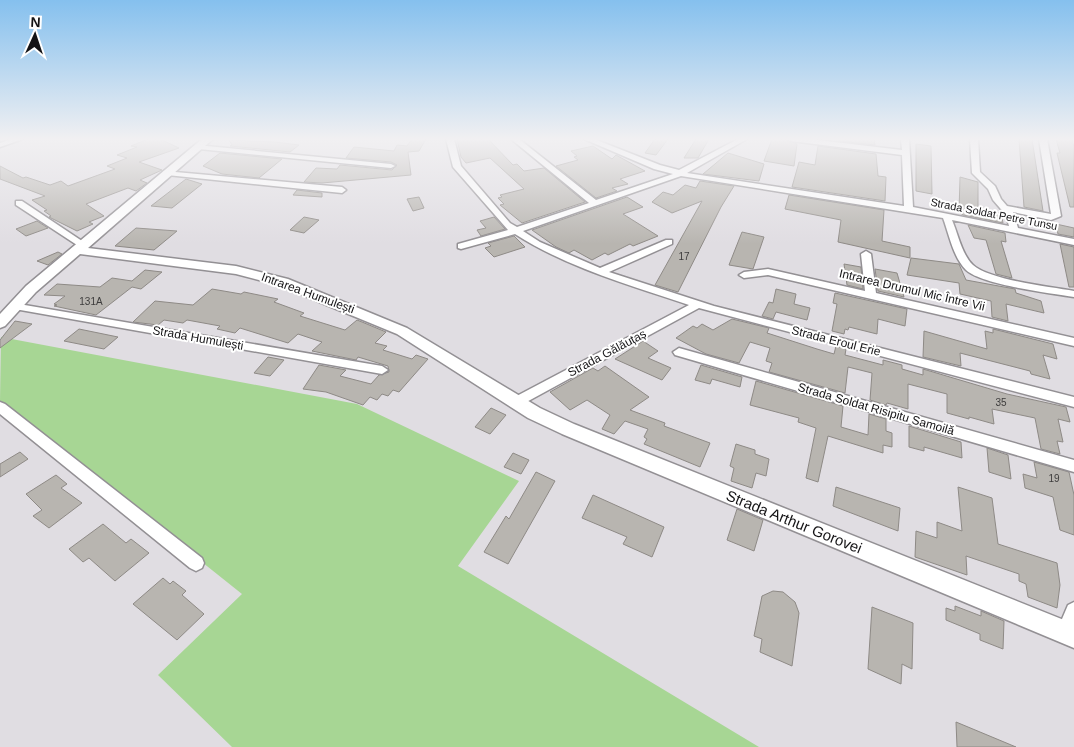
<svg xmlns="http://www.w3.org/2000/svg" width="1074" height="747" font-family="Arial,sans-serif">
<style>
.green{fill:#a7d694}
.building{fill:#b8b5b0;stroke:#8e8a86}
.lines{fill:none;stroke-linecap:round;stroke-linejoin:round}
.minor-casing{stroke:#939094;stroke-width:3}
.tertiary-casing{stroke:#939094;stroke-width:3}
.minor{fill:#fff;fill-rule:evenodd}
.tertiary{fill:#fff;fill-rule:evenodd}
.labels{text-anchor:middle;stroke-width:4;stroke-linejoin:round;paint-order:stroke}
.number-label{font-size:10px;fill:#3d3c3c}
.far-street-label{font-size:11px;fill:#141315;stroke:#fff}
.street-label{font-size:12px;fill:#141315;stroke:#fff}
.near-street-label{font-size:15px;fill:#141315;stroke:#fff}
</style>
<rect width="100%" height="100%" fill="#e0dde2"/>
<path class="green" d="M1,337L357,404L519,481L458,566L759,747H232L158,675L242,594L0,401Z"/>
<path class="building" d="M148,139H160L179,148L139,162L162,170L140,180L147,183L136,191L128,188L86,204L104,216L89,222L93,224L77,231L49,217L51,216L44,211L47,210L32,200L45,196L0,179V166L23,178L26,177L50,185L61,181L68,186L115,169L107,166L127,158L117,155L137,147L131,146Z
M412,139H426L419,151L408,152L411,175L322,183L304,182L316,168L337,169L340,165L392,170L397,165L391,162L346,158L354,147L394,151L397,145L407,146Z
M457,139H488L513,165L517,164L524,171L544,168L585,202L522,223L500,205L504,204L498,198L502,197L500,195L524,189L490,158L466,163L461,157Z
M655,139H668L656,155L645,153Z
M696,139H709L698,158H684Z
M772,139H785L797,144L794,166L764,161Z
M839,139H874L875,145L839,141Z
M1019,139H1032L1043,211L1024,207Z
M1056,139H1072L1074,147V207H1070L1057,153H1060Z
M229,140L275,142L299,145L290,152L230,146L232,145Z
M916,144L931,146L932,194L916,191Z
M593,146L612,159L616,155L645,171L620,179L628,184L612,188L617,191L596,198L556,166L578,160L574,157L577,156L571,151Z
M818,146L876,154L878,176L886,177L885,201L792,187L799,162L815,165Z
M220,153L282,159L259,178L222,174L203,166Z
M728,153L764,164L759,181L703,174Z
M960,177L978,182V209L1001,213L1003,223L963,215L959,212Z
M186,179L202,184L172,208L151,206Z
M700,181L734,186L721,207L678,292L655,285L702,201L672,213L652,202L663,192L673,195L685,185L696,188Z
M297,190L322,193V197L293,195Z
M789,195L884,210L882,241L910,247V258L838,242L841,220L785,209Z
M419,197L424,208L413,211L407,199Z
M627,197L643,207L623,214L658,236L633,246L630,244L608,255L605,253L592,260L574,250L569,253L556,247L532,230Z
M304,217L319,220L304,233L290,230Z
M494,217L505,229L481,236L477,230L486,228L480,221Z
M37,221L48,228L26,236L16,229Z
M1056,224L1074,228V237L1058,234Z
M968,225L1005,233L1006,242L1001,241L1012,278L996,274L986,240L974,238Z
M136,228L177,231L154,250L115,246Z
M742,232L764,237L753,269L729,265Z
M514,236L525,247L494,257L485,248L491,246L488,243Z
M1060,244L1074,247V287H1069Z
M58,252L62,254L48,265L37,261Z
M911,258L959,264L966,280L1015,289L1016,293L1041,301L1044,313L1006,304L1008,321L992,317L991,301L960,294L959,283L907,275Z
M844,264L861,267L863,289L847,285Z
M875,269L897,273L904,297L878,291Z
M145,270L162,272L141,289L132,287L96,315L54,306L57,305L54,304L65,296L44,295L57,284L100,287L112,278L132,281Z
M212,289L241,294L244,292L278,299L274,302L304,313L300,316L345,330L357,320L362,322L386,332L375,343L387,346L383,350L412,359L416,355L428,359L399,392L393,390L388,396L382,394L377,400L370,397L363,405L326,392L303,389L319,365L346,370L340,376L371,384L379,375L389,372L388,366L358,357L356,360L312,351L322,342L298,334L288,343L240,328L235,333L217,329L220,326L187,320L183,323L164,320L158,325L133,322L155,301L193,305Z
M776,289L796,294L794,304L810,308L807,320L776,312L773,319L762,316L769,302L773,303Z
M835,293L907,309L905,326L878,319L877,334L849,327L848,330L845,329L844,334L832,331L837,304L833,303Z
M732,319L769,328L767,333L817,349L834,354L836,346L846,349L845,355L883,365V360L902,365V369L923,375V369L1007,394L1066,407L1070,422L1058,419L1063,442L1057,441L1060,454L1041,449L1035,418L992,409L994,424L969,417V419L947,413V394L908,384V409L887,403L886,405L870,400L872,373L848,367L845,393L769,372L772,363L766,361L770,348L750,342L739,363L706,354L676,338L693,326L697,328L702,324L713,330Z
M15,321L32,324L0,348V340Z
M79,329L118,337L104,349L64,341Z
M993,329L1053,344L1057,359L1043,355L1050,379L1031,374L1030,371L960,353L961,366L923,357L924,331L987,349L985,331L993,333Z
M643,341L658,351L648,358L671,368L662,380L615,359Z
M268,357L284,360L270,376L254,373Z
M701,365L742,377L740,387L712,379L710,384L695,380Z
M605,366L649,397L630,410L665,423L664,426L710,443L700,467L644,444L647,439L644,437L648,429L625,421L614,434L602,429L610,415L587,400L570,410L550,392L593,368L598,371Z
M756,381L843,406L841,427L868,435L869,414L886,419V431L892,433V447L883,445V453L828,436L818,482L806,478L816,428L798,422L799,418L750,405Z
M491,408L506,415L490,434L475,427Z
M909,426L961,442L962,458L924,447V451L909,447Z
M736,444L755,450V454L769,459L766,476L756,473L752,488L731,481L734,468L730,466Z
M987,448L1008,455L1011,479L989,472Z
M20,452L28,459L0,477V464Z
M513,453L529,460L521,474L504,467Z
M1034,462L1069,472L1074,495V535L1060,530L1053,497L1025,488L1023,474L1037,478Z
M536,472L555,481L508,564L484,552L506,516L509,519Z
M56,475L67,484L61,488L82,503L49,528L33,516L42,510L26,494Z
M836,487L900,508L898,531L833,506Z
M958,487L992,498L998,544L1057,563L1060,585L1057,608L1028,597L1026,584L1019,581V574L966,556L967,575L915,557L916,531L937,538V522L962,531Z
M593,495L664,527L652,557L623,544L627,537L582,518Z
M737,509L763,520L754,551L727,540Z
M103,524L126,543L131,539L149,553L115,581L89,558L83,562L69,549Z
M163,578L170,584L173,581L186,591L182,595L204,614L177,640L133,604Z
M773,591L783,592L795,602L799,613L792,666L760,652L762,639L754,636L762,596Z
M955,606L981,616V611L1004,621L1003,649L980,640V634L946,620V608L955,611Z
M872,607L913,623L912,669L902,664L901,684L868,669Z
M956,722L1016,747H957Z"/>
<g class="lines">
<defs>
<path id="minor" d="M12,139H23L0,147V143Z
M446,139H454L461,166L510,223L517,227L589,203L511,139H519L596,200L673,174L654,169L584,139H594L660,165L679,170L738,139H747L687,173L904,206L902,155L791,141L787,139H809L902,150L901,139H909L913,207L1009,226L1006,215L993,200L988,189L972,173L970,139H978L980,172L995,186L1001,199L1007,206L1051,214L1039,139H1047L1061,216L1051,220L1013,212L1018,228L1074,239V245L952,220C958,234 962,255 973,265C989,280 1052,287 1074,291V297C1050,293 982,285 966,270C953,257 949,234 943,218L681,176L523,231L540,242L600,268L666,240H672V244L609,272L714,306L1074,397V407L699,308L521,405H511L509,402L511,399L689,305C630,285 568,268 515,234L461,249L458,248V244L508,230L453,167Z
M196,145L391,164L395,166L391,168L199,149H196Z
M164,171L342,187L346,190L342,193L167,175L163,173Z
M16,201H22L88,245L86,247H80L16,205Z
M866,251L871,254L876,293L1074,338V346L768,275L744,278L739,275L744,272L768,269L865,291L861,254Z
M13,303L382,366L388,370L382,374L9,308L8,306Z
M679,348L1074,460V472L675,355L673,352Z
M0,402L5,404L202,558L204,563L202,568L196,571L190,568L0,414Z
M1074,602V633L1071,639L1065,642L1059,639L1056,633L1068,605Z"/>
<path id="tertiary" d="M202,139H213L88,248L236,266L288,279L407,328L540,408L574,424L1074,624V648L562,434L528,418L397,334L278,285L236,274L80,254L36,292L5,326L0,328V314L26,286Z"/>
</defs>
<use href="#minor" class="minor-casing"/>
<use href="#tertiary" class="tertiary-casing"/>
<use href="#minor" class="minor"/>
<use href="#tertiary" class="tertiary"/>
</g>
<linearGradient id="sky" x2="0" y2="1"><stop stop-color="#85c0ee"/><stop offset="0.57" stop-color="#f1f0f2"/><stop offset="1" stop-color="#f1f0f2" stop-opacity="0"/></linearGradient>
<rect width="1074" height="244" fill="url(#sky)"/>
<g class="labels">
<g class="number-label">
<text x="684" y="260">17</text>
<text x="91" y="305">131A</text>
<text x="1001" y="406">35</text>
<text x="1054" y="482">19</text>
</g>
<g class="far-street-label">
<text transform="translate(994 214) rotate(11)" y="4">Strada Soldat Petre Tunsu</text>
</g>
<g class="street-label">
<text transform="translate(912 290) rotate(13)" y="4">Intrarea Drumul Mic Între Vii</text>
<text transform="translate(308 293) rotate(20)" y="4">Intrarea Humulești</text>
<text transform="translate(198 338) rotate(10)" y="4">Strada Humulești</text>
<text transform="translate(836 341) rotate(14)" y="4">Strada Eroul Erie</text>
<text transform="translate(607 353) rotate(-28)" y="4">Strada Gălăuțaș</text>
<text transform="translate(876 409) rotate(16)" y="4">Strada Soldat Risipitu Samoilă</text>
</g>
<g class="near-street-label">
<text transform="translate(794 522) rotate(22)" y="5">Strada Arthur Gorovei</text>
</g>
</g>
<g transform="translate(35 35) rotate(3)" stroke="#ffffff" stroke-width="4" paint-order="stroke">
<path d="M0-4L9 19L0 12L-9 19Z" fill="#141315"/>
<text y="-8" font-size="14" font-weight="bold" text-anchor="middle" fill="#141315">N</text>
</g>
</svg>
